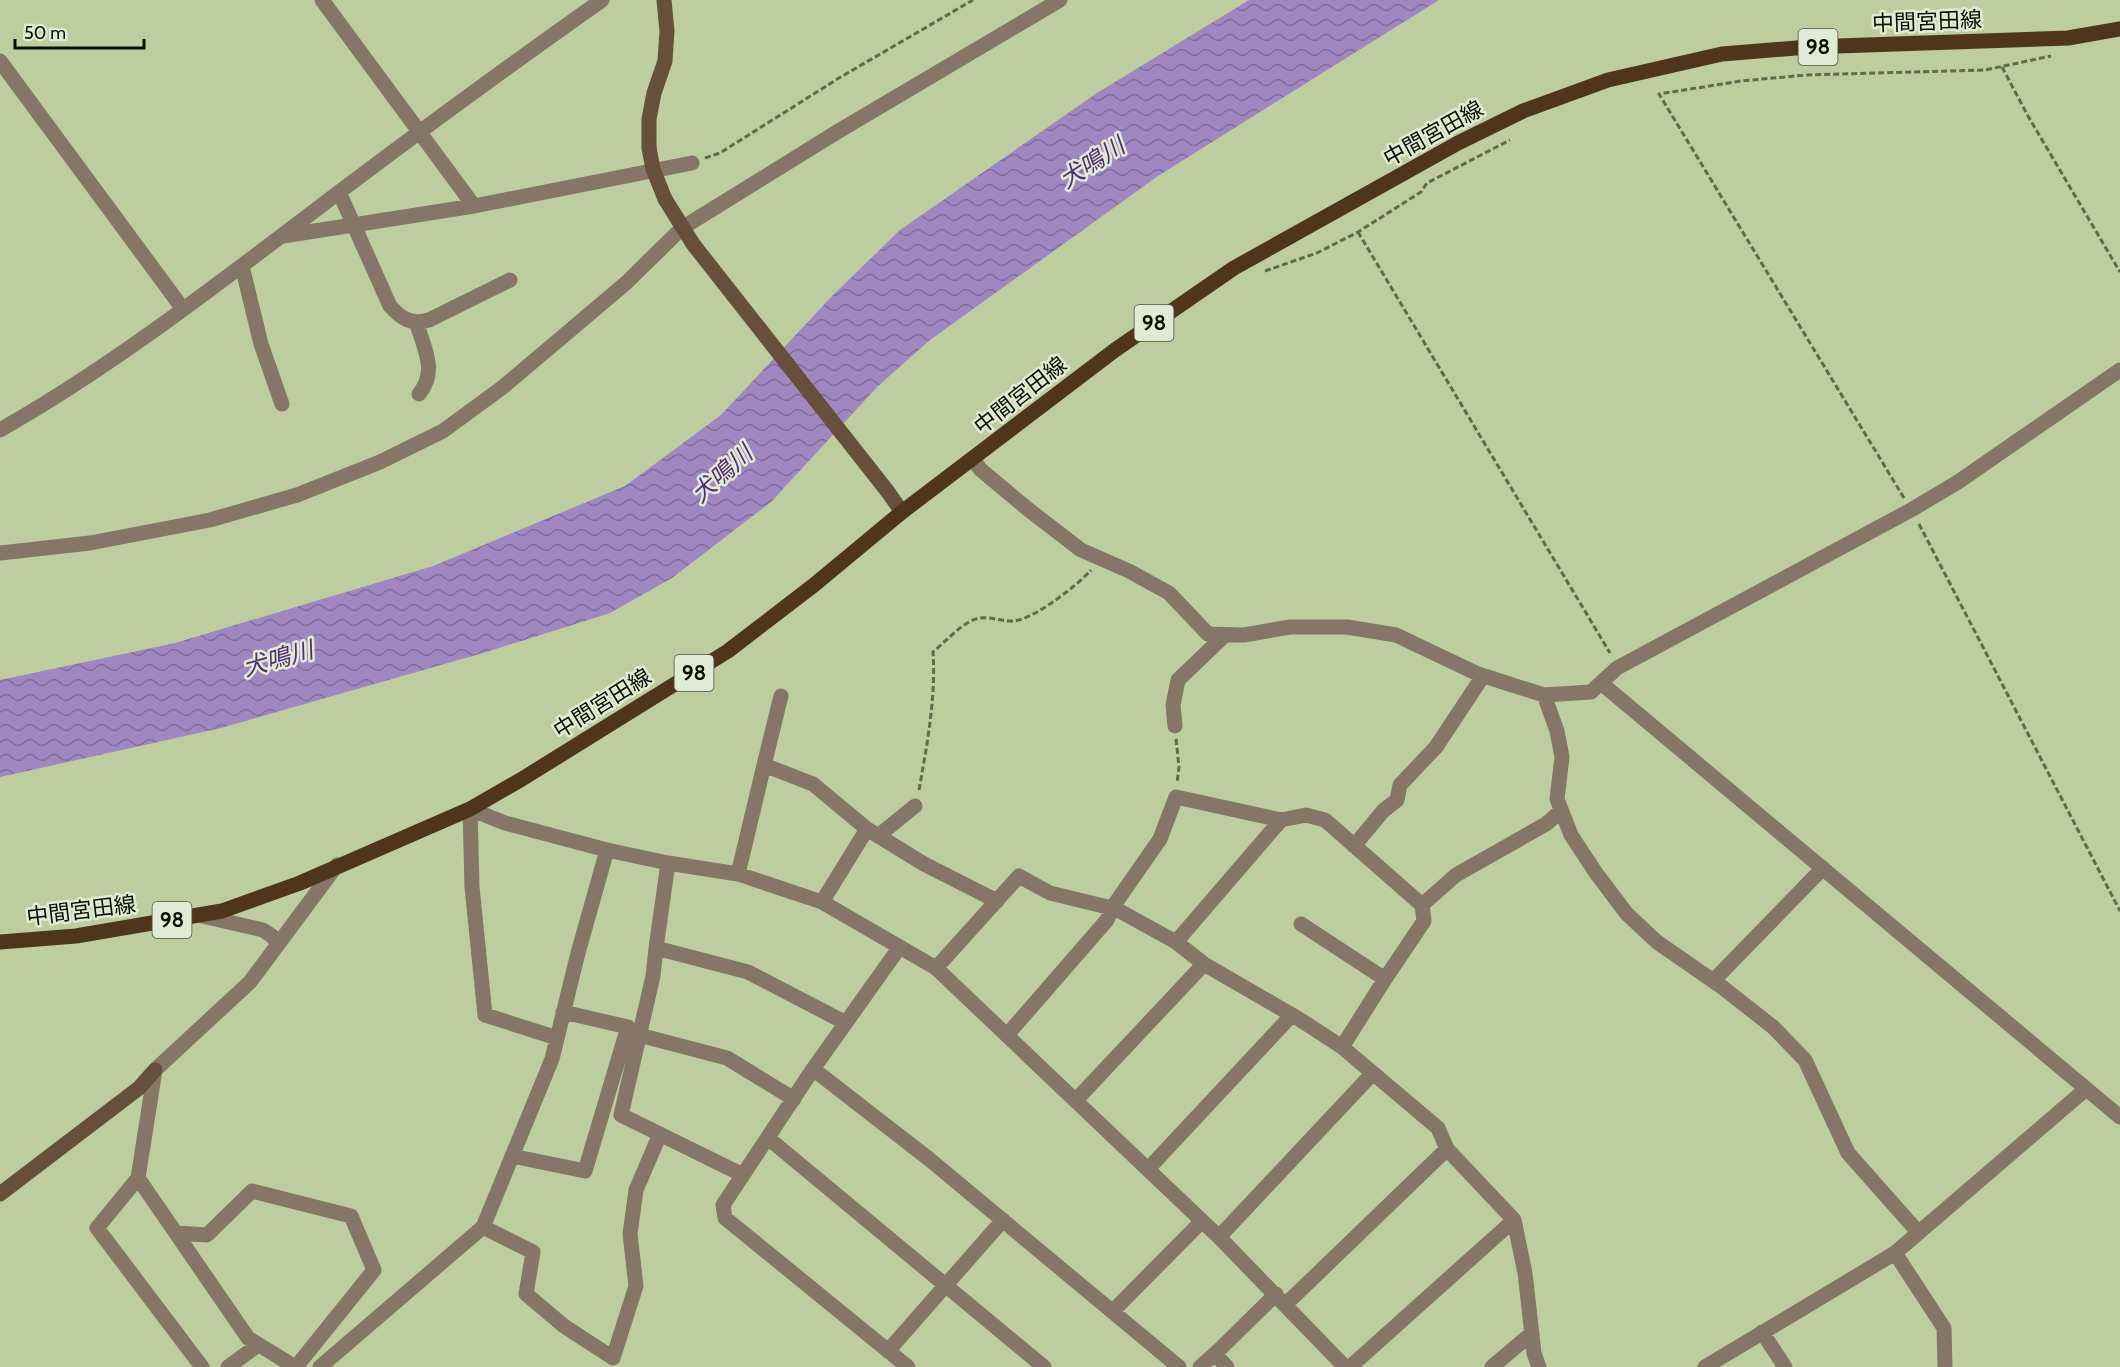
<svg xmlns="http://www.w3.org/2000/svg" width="2120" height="1367" font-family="Cabin,'Noto Sans JP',sans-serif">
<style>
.water{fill:url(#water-waves)}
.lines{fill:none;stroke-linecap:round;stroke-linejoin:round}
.path{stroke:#606a4d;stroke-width:3;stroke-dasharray:6 3;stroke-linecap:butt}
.street{stroke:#857668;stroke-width:15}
.secondary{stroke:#66503c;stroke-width:15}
.primary{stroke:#4f351c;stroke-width:15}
.secondary-bridge{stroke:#66503c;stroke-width:15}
.labels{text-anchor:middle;stroke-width:5;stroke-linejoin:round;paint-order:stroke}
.shield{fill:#e1ead3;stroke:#4b5141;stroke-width:1.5}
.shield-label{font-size:21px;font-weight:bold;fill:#0b1002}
.street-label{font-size:22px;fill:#0b1002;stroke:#e1ead3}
.water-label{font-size:24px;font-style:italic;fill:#512e76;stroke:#e1ead3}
</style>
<defs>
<pattern id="water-waves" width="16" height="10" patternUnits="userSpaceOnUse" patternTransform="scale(1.5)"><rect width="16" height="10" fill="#a087c2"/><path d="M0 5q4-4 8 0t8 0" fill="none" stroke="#816d9b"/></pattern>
</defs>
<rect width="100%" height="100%" fill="#bdcda0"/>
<path class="water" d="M1249,0H1439L1158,176L930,340L878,386L771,502L672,578L610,613L483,653L221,728L0,777V680L175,643L433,566L625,486L721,415L832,296L900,230L1097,93Z"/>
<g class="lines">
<path class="path" d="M2002,67L2028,116L2120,272
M705,158L720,153L839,78L973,0
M1358,232L1610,653
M1265,271L1317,253L1358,232L1421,192L1427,183L1510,140
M1904,498L1659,94L1741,81L1806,75L1985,70L2051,56
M1919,524L2120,911
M1176,739L1179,767L1177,783
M919,790C927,745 936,698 933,652C945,642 959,626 973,620C987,614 1000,622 1014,621C1034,619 1078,585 1091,570"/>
<path class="street" d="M322,0L474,206
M0,61L183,309
M339,192L390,306C402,319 411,325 429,320L510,280
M283,236L474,206L692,163
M242,266L261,344L282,404
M417,324C424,349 438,371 419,394
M0,430C99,374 190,305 280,237C386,156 493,77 602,0
M973,460L981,470L1029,510L1081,550L1129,571L1169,593L1208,634L1244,635L1290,627H1347L1396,635L1478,674L1544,695L1591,692L1617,668L1911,510L1958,482L2120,370
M0,553L90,543L210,520L297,495L380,462L443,431L503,387L626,283L682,228L837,132L1060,0
M1601,683L2120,1117
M1544,695L1557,731L1562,757L1557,799L1571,835L1596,873L1627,914L1657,942L1722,987L1773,1027L1805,1060L1848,1153L1918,1232
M1175,726L1173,705L1178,680L1225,635
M764,765L781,696
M1281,820L1306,815L1325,820L1422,905L1424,921L1385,979L1342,1047
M878,836L915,806
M1354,846L1383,811L1397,800L1400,785L1436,747L1483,676
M738,874L764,765L813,784L867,829
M822,902L867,829L924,864L997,901
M1422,905L1456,875L1546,824L1561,811
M198,915L263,930L272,936L278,944
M1301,924L1385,979
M656,948L668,863
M899,948L813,1069L723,1205L725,1218L908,1367
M936,968L1019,876L1050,893L1116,909L1176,942L1204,964L1299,1019L1342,1047L1438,1128L1447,1149L1514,1220L1525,1273L1534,1353L1539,1367
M1713,981L1823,868
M639,1035L727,1058L794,1099
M1007,1035L1107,920L1112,908L1160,839L1176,797L1281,820L1176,942
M557,1038L485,1015L472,887L470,809L505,823L607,850L668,863L738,874L822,902L936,968L1219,1237L1345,1367
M813,1069L929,1159L1179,1367
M1076,1100L1204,964
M768,1138L1044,1367
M512,1156L585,1171L628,1027L563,1012
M1148,1169L1292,1015
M743,1175L621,1115L653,976L656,948L748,972L846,1023
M138,1178L97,1228L202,1367
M483,1227L533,1252L526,1294L564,1326L613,1358L636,1286L630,1234L636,1190L660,1134
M176,1233L207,1235L252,1191L351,1216L374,1270L296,1367
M1219,1237L1373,1073
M1895,1253L1944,1328L1945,1367
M1286,1304L1447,1149
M1113,1311L1202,1221
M1762,1332L1785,1367
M888,1351L1003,1220
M1215,1354L1227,1367
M228,1367L258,1345
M295,1367L248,1338L138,1178L155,1070L250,982L337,865
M320,1367L483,1227L552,1059L578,953L607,850
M1200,1367L1218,1351L1276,1294
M1350,1367L1514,1220
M1492,1367L1532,1333
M1705,1367L1895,1253L2086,1089"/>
<path class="secondary" d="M649,148V119L654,93L665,61L667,31L664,0
M665,199L693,244L888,492L902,512
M0,1194L139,1088L155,1070"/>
<path class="primary" d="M0,942L76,936L222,911L300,883L470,809L522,779L728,651L814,585L902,512L1115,350L1234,268L1458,143L1523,111L1608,80L1722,54L1808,47L2068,38L2120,29"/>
<path class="secondary-bridge" d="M649,148L653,169L665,199"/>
</g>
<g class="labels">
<g class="shield">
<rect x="1798.5" y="29" width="39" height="36" rx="4.5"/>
<rect x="1134.5" y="305" width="39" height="36" rx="4.5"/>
<rect x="674.5" y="655" width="39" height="36" rx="4.5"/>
<rect x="152.5" y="902" width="39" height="36" rx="4.5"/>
</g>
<g class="shield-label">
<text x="1818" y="54">98</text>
<text x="1154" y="330">98</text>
<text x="694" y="680">98</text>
<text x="172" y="927">98</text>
</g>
<g class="street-label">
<text transform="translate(1927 21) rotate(-2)" y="8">中間宮田線</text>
<text transform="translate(1433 133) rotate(-29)" y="8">中間宮田線</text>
<text transform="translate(1020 395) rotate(-38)" y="8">中間宮田線</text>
<text transform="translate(602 703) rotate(-32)" y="8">中間宮田線</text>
<text transform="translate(81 910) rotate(-7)" y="8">中間宮田線</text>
</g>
<g class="water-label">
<text transform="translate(1092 163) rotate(-33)" y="8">犬鳴川</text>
<text transform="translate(722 474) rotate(-42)" y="8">犬鳴川</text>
<text transform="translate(278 659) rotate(-16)" y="8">犬鳴川</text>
</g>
</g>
<path d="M15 39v9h129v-9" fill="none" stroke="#0b1002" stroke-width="3"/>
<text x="24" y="39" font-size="18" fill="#0b1002" stroke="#e1ead3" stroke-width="4.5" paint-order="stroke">50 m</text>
</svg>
